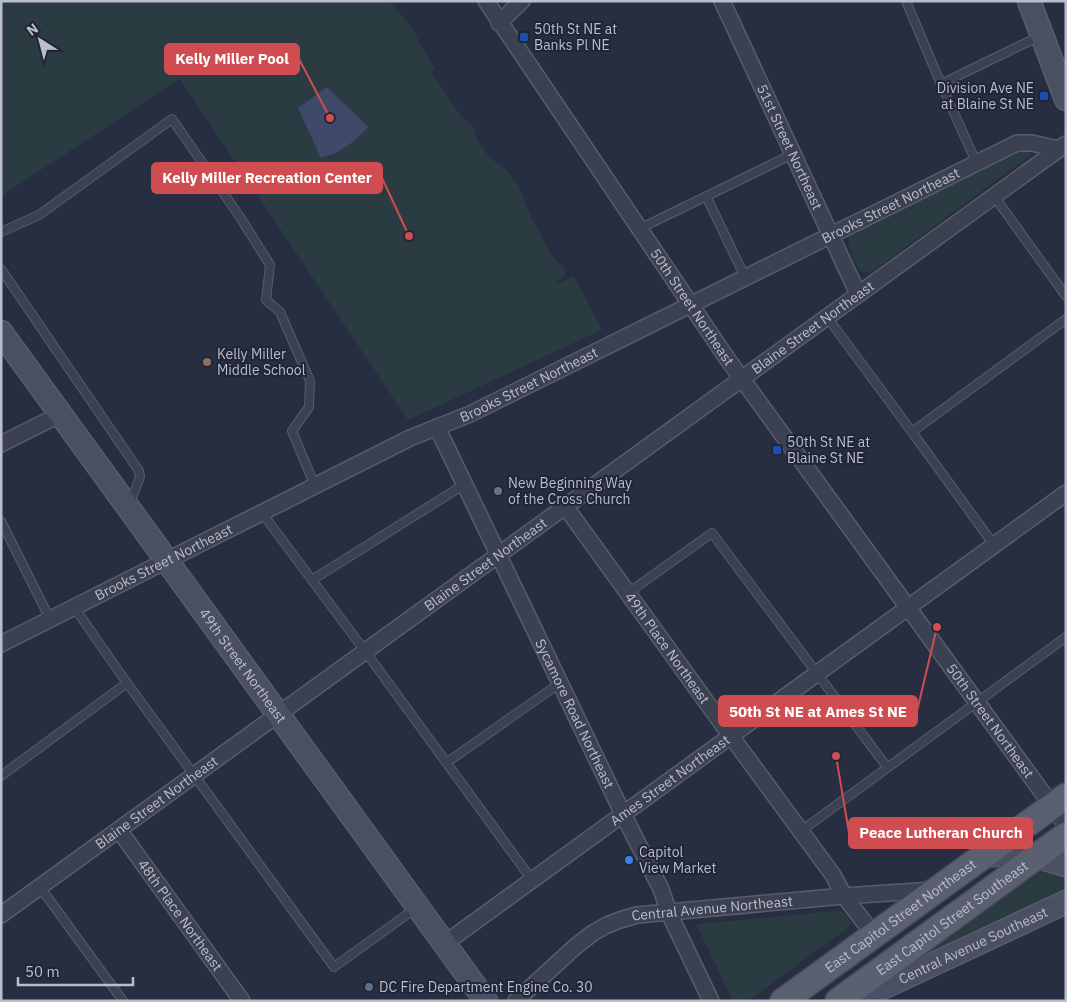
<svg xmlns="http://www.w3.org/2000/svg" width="1067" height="1002" font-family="'IBM Plex Sans',sans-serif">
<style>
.green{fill:#2a3b42}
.water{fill:#3f4969}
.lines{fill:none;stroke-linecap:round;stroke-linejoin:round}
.lane-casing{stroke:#585c6c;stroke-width:10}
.street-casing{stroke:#585c6c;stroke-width:18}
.secondary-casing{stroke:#585c6c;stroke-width:25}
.primary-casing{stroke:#464a5b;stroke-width:28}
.lane{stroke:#3c4151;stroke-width:8}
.street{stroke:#3c4151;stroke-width:15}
.secondary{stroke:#4b4f64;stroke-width:22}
.primary{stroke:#5b6071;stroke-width:25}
.transit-dot{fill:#1a4fb4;stroke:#212637;stroke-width:2}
.education-dot{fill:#8d6e63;stroke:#212637;stroke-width:2}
.worship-dot{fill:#6b7280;stroke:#212637;stroke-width:2}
.shop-dot{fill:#3f7fe0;stroke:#212637;stroke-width:2}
.service-dot{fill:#5c6f8a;stroke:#212637;stroke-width:2}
.labels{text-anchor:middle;stroke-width:4;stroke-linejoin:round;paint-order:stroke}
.poi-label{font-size:14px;fill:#babdcb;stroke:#212637;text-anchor:start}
.street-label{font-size:14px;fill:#babdcb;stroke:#212637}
.leader{fill:none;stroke:#cf4d51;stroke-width:2}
.callout-dot{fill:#cf4d51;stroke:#212637;stroke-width:2}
.callout{fill:#cf4d51;stroke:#cf4d51;stroke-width:2}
.callout-label{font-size:15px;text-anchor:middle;font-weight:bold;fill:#fff}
</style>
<rect width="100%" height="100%" fill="#282e41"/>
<path class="green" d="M1,1H389L414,30L418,40L435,69L431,72L461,116L474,128L476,138L489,157L506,170L519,186L529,213L551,254L563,267L565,271L564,276L560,280H556L558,284L574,276L602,330L408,420L180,79L1,196Z
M1024,151L1029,152L1031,155L873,271C869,272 866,273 861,271C857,268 847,245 848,240C849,236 850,236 853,233L1003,160L1013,155Z
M1045,866L1066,874V893L913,962Z
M835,911L843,912L851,922L848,928L748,1001H733L696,924Z"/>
<path class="water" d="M327,87L368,127C356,141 339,154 321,158L298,108Z"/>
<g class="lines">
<defs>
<path id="lane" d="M906,1L941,84
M977,164L941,84L1040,36
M706,196L745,277
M994,196L1066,296
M639,229L793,154
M1,232L39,215L172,119L240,217L270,265L266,300L280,312L310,381L309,407L292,431L315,486
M1,269L139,471L140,477L130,503
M827,317L912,432
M262,513L365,651L532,880
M1,521L50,619
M994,545L912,432L1066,319
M312,580L465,484
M628,593L712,533L887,767
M74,607L127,683L334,967L416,908
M446,763L560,683
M1,776L127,683
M801,831L1066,637
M40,887L123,1001"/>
<g id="street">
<path id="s1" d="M486,1L726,357L1066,825"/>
<path id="s2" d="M722,1L858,294"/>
<path d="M499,23L522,1"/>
<path id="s3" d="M437,427L623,814L661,889L669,913L711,1001"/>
<path d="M1,444L61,414"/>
<path id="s4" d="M565,506L731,736L833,875L844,896L874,935"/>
<path id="s5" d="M1,644L410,438L470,414L1017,143H1032L1058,149"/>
<path id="s6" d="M119,830L242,1001"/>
<path id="s7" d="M1,915L1066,144"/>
<path id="s8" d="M444,944L1066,493"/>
<path id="s9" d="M516,1001L576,946L593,933L607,925L620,920L637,915L844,896L933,890"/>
</g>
<g id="secondary">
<path d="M1029,1L1066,99"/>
<path id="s10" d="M1,332L486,1001"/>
<path d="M981,857L1014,852L1028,854L1066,865"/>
<path id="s11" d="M851,1001L878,990L1066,902"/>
</g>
<g id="primary">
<path id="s12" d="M783,1001L1066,796"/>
<path id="s13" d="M838,1001L1066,835"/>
</g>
</defs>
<use href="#lane" class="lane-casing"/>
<use href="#street" class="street-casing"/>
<use href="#secondary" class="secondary-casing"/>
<use href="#primary" class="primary-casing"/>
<use href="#lane" class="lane"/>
<use href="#street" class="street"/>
<use href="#secondary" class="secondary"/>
<use href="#primary" class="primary"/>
</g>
<g class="transit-dot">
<rect x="519" y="32" width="10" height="10" rx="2.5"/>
<rect x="1039" y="91" width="10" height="10" rx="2.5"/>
<rect x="772" y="445" width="10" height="10" rx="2.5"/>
</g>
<circle class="education-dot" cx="207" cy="362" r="5"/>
<circle class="worship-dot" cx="498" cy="491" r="5"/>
<circle class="shop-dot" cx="629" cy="860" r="5"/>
<circle class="service-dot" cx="369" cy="987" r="5"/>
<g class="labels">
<g class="poi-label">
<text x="534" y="34">50th St NE at<tspan x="534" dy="16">Banks Pl NE</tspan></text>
<text x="1034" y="93" text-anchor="end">Division Ave NE<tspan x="1034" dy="16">at Blaine St NE</tspan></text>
<text x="217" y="359">Kelly Miller<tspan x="217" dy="16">Middle School</tspan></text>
<text x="787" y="447">50th St NE at<tspan x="787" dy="16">Blaine St NE</tspan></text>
<text x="508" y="488">New Beginning Way<tspan x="508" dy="16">of the Cross Church</tspan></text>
<text x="639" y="857">Capitol<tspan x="639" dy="16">View Market</tspan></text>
<text x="379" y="992">DC Fire Department Engine Co. 30</text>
</g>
<g class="street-label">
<text dy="5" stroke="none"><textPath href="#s2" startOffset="161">51st Street Northeast</textPath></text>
<text dy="5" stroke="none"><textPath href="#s5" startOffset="992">Brooks Street Northeast</textPath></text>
<text dy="5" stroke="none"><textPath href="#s1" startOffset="369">50th Street Northeast</textPath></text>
<text dy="5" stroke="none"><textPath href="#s7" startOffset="1002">Blaine Street Northeast</textPath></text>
<text dy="5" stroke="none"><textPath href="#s5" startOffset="588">Brooks Street Northeast</textPath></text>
<text dy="5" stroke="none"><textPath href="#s5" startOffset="182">Brooks Street Northeast</textPath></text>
<text dy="5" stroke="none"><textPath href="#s7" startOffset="598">Blaine Street Northeast</textPath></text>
<text dy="5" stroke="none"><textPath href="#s4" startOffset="175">49th Place Northeast</textPath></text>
<text dy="5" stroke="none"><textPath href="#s10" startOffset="412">49th Street Northeast</textPath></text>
<text dy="5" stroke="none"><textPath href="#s3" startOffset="318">Sycamore Road Northeast</textPath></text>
<text dy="5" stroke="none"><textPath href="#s1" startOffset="879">50th Street Northeast</textPath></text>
<text dy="5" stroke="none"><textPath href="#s8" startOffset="279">Ames Street Northeast</textPath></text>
<text dy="5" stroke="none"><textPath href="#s7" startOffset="192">Blaine Street Northeast</textPath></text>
<text dy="5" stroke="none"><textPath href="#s9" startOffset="226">Central Avenue Northeast</textPath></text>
<text dy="5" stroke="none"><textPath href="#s6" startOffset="105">48th Place Northeast</textPath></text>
<text dy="5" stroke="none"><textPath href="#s12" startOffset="145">East Capitol Street Northeast</textPath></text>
<text dy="5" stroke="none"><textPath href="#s13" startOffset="141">East Capitol Street Southeast</textPath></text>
<text dy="5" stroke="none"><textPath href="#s11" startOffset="134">Central Avenue Southeast</textPath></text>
</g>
</g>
<path class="leader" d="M330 118L299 59M409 236L382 178M937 627L917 711M836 756L849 833"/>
<g class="callout-dot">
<circle cx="330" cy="118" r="5"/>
<circle cx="409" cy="236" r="5"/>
<circle cx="937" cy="627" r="5"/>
<circle cx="836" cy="756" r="5"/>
</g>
<g class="callout">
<rect x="165" y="44" width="134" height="30" rx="5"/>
<rect x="152" y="163" width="230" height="30" rx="5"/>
<rect x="719" y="696" width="198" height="30" rx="5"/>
<rect x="849" y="818" width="183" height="30" rx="5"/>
</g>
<g class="callout-label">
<text x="232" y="64">Kelly Miller Pool</text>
<text x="267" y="183">Kelly Miller Recreation Center</text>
<text x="818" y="717">50th St NE at Ames St NE</text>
<text x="941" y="838">Peace Lutheran Church</text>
</g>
<rect width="1067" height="1002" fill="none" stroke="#babdcb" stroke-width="5"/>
<g transform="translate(40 40) rotate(324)" stroke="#212637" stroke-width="4" paint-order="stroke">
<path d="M0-4L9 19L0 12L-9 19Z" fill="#babdcb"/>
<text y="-8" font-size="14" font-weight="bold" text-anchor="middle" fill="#babdcb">N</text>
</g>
<path d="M18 977v8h115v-8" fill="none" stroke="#babdcb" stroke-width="2.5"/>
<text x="25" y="977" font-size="15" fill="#babdcb" stroke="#212637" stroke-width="4" paint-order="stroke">50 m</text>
</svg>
